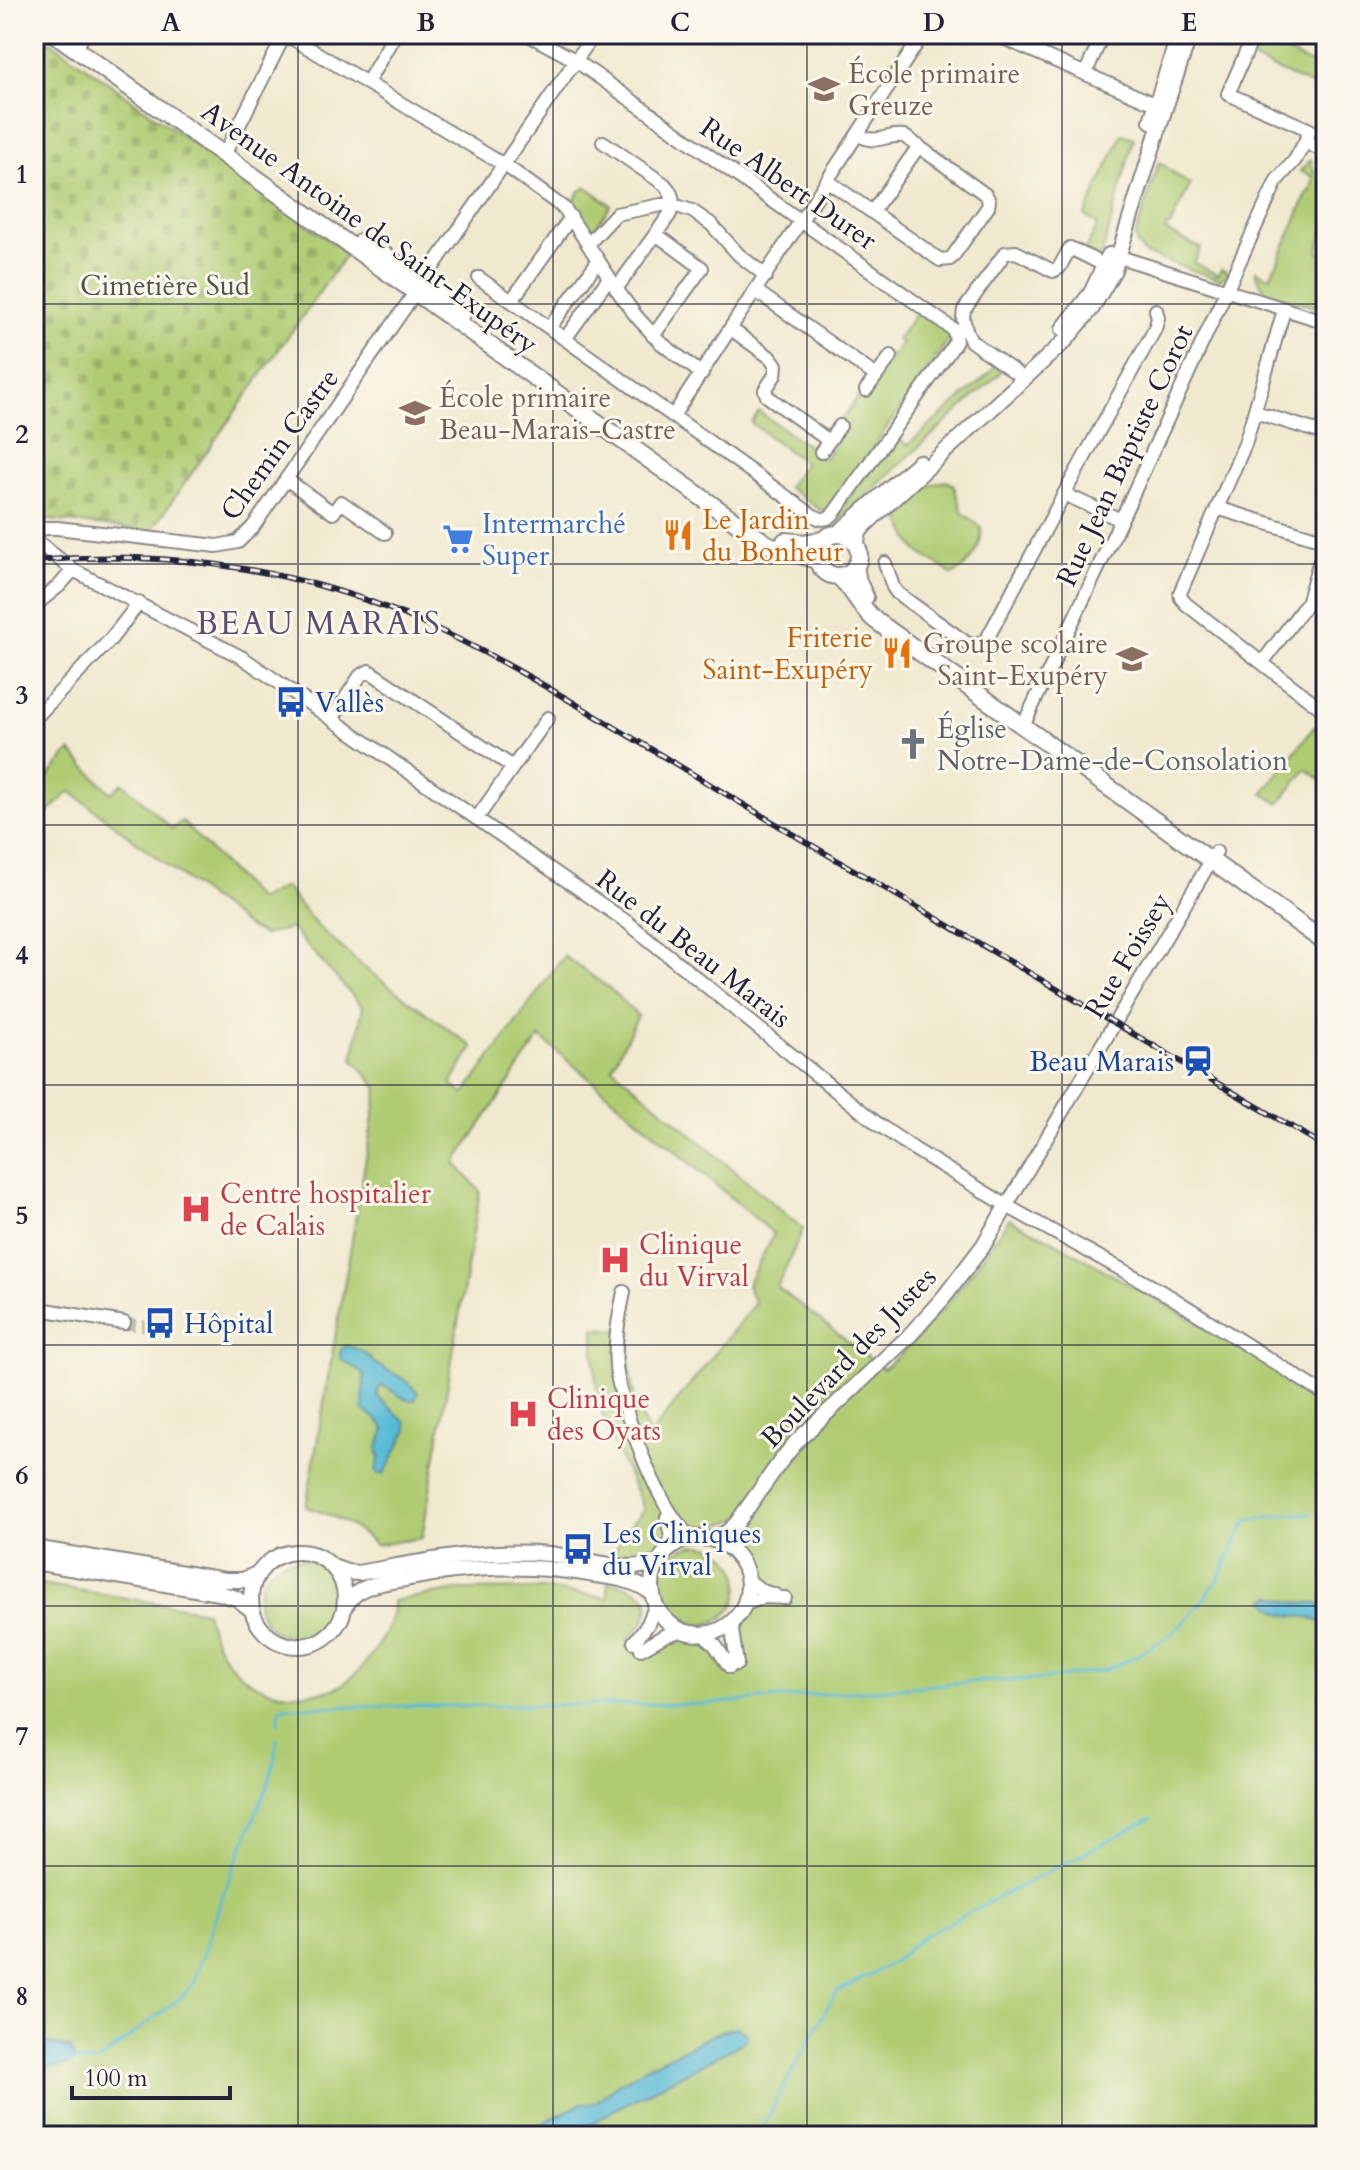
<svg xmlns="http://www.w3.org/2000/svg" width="1360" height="2170" font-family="Cardo,serif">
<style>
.green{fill:#b0cc73;stroke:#697757;stroke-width:2}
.cemetery{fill:url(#cemetery-stones);stroke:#697757;stroke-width:2}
.water{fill:#57bad6;stroke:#3c6e88;stroke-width:2}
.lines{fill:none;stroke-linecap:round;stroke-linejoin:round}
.stream{stroke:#57bad6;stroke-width:3}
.minor-tunnel{stroke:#c7c1b1;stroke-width:12;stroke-dasharray:12 6;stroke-linecap:butt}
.minor-casing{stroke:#898685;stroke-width:16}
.tertiary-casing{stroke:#898685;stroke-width:18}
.secondary-casing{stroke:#898685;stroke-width:20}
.minor{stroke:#fff;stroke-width:12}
.tertiary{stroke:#fff;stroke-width:14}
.secondary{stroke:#fff;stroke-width:16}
.rail-casing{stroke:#22223b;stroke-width:6}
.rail{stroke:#fbf7ec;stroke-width:3;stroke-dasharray:9;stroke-linecap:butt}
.grid{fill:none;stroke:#22223b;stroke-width:2;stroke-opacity:0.55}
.labels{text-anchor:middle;stroke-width:6;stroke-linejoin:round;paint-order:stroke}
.education-label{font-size:28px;fill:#785e54;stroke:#fbf7ec;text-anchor:start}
.street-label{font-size:28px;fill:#22223b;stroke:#fbf7ec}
.park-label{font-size:28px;fill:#4d554c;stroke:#fbf7ec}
.food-label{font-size:28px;fill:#c56008;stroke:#fbf7ec;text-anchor:start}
.shop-label{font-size:28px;fill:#366cbe;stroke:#fbf7ec;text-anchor:start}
.transit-label{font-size:28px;fill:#164399;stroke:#fbf7ec;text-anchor:start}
.worship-label{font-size:28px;fill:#5b616d;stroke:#fbf7ec;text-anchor:start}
.health-label{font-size:28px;fill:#be3a42;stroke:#fbf7ec;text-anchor:start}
.quarter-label{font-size:32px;letter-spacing:2px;fill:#5a5071;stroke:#fbf7ec}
.neatline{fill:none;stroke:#22223b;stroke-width:3}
.grid-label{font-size:26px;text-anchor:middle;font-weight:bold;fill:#22223b}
</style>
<defs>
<pattern id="cemetery-stones" width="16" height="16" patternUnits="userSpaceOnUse" patternTransform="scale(2)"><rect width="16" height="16" fill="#b0cc73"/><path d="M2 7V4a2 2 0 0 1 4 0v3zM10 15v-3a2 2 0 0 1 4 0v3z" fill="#97af64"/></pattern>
</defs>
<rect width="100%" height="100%" fill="#fbf7ec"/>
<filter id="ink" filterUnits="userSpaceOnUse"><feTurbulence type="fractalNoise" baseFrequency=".0125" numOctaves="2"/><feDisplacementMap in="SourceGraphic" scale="16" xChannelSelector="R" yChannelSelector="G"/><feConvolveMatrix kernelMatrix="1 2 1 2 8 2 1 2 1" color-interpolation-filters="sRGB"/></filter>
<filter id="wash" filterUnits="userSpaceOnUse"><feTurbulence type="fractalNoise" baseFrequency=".006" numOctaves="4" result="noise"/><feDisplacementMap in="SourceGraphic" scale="32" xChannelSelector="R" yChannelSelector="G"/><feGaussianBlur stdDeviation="1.8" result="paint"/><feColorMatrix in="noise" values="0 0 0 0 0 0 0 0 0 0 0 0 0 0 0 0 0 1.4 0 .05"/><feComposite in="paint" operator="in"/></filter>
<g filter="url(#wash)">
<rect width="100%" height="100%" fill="#f0e9cf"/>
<path class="green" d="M1261,40L1326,71V92L1254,60Z
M1122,134L1134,138L1101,258L1084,252L1096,229L1097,224L1085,216Z
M1311,160L1314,171L1326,176V224L1318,251L1326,257V275L1315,307L1266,292L1256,276V271L1270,277L1275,266H1276L1308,192H1310L1314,177L1300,171Z
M1159,162L1190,185L1170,226H1167L1165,231L1201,248L1194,263L1218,275L1221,269L1229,273L1220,280L1145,254L1138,246L1135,237Z
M587,187L611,205L592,232L571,205L580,191Z
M916,313C931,317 942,325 949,339L828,511H822L787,487L805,463L751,423L759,412L825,458L847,427L841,421L861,392L902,343L897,340Z
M996,365L1001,372L837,522L834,519L894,436L908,445L990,373Z
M946,481L953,484L963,513L981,527C984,545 969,567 952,575C942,566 928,560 918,551C911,544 905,531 901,521C903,501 927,484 946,481Z
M1314,727L1326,737V783L1306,769L1279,804L1263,793Z
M70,751L111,793L123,783L172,829L182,821L258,900L285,887L316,925L362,966L473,1047L451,1084L464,1094L564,956L609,988L638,1016L612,1067L803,1229L777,1287L883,1369C934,1328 972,1273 1009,1219L1050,1239L1232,1343L1326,1402V2136H569L594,2123L615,2109L735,2047L685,2050L651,2065L619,2083L595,2103H582L518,2136H34V2065L43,2068L69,2048L34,2040V1583L206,1611C215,1662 255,1701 309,1693C317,1692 327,1692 334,1689C352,1681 367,1663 377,1646C386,1633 394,1617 393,1601L457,1590L543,1589L608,1598V1582C616,1584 626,1585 634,1589C663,1601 641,1628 626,1641L642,1656L669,1638L699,1641L710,1647L725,1672L742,1665C737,1629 735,1632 758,1604L757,1575L752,1561L741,1542L740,1536L753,1512C726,1524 715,1529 685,1525L663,1540L653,1552L636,1563L612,1557L624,1533L644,1509C630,1476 608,1439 600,1404C594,1379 594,1353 594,1328L632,1331C626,1368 632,1403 650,1435L755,1303L747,1285L774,1234L540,1037L455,1163L480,1191L422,1538L375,1545C353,1524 335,1516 306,1507L378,1088L353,1059L363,1007L291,928L263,935L246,926L70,791L34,827V793Z
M659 1585a40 40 0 1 1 80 0a40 40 0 1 1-80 0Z
M258 1599a40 40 0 1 1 80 0a40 40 0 1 1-80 0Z"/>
<path class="cemetery" d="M34,34H40L347,253L151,531L34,518Z"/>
<path class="water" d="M344,1346C356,1347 368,1353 374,1363L402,1378L418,1392L415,1400H407L382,1385L378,1390V1397L406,1422L407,1431L384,1474H378L376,1471L380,1456L377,1451L385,1429L376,1419L363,1409L364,1374L341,1359L340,1351Z
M1273,1596L1292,1602L1316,1603L1326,1608V1624C1320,1621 1314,1618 1307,1617C1290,1615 1272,1616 1266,1598Z
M736,2027L747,2033V2039L735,2047L615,2109L594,2123L569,2136H518L582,2103H595L619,2083L651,2065L721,2031Z
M34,2040L69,2048L73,2054L74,2061C62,2069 48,2069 34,2065Z"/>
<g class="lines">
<path class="stream" d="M278,1723L280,1709L283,1707L706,1704L969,1682L1046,1679L1102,1671L1133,1658L1172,1634L1195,1610L1218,1580L1247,1520L1274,1516L1310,1513
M73,2061L97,2062L179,1999L194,1983L223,1894L268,1785L276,1754L277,1739
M34,2122L49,2136
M757,2136L836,1992L892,1963L923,1936L1151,1819"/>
</g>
</g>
<g filter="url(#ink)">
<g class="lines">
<path class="minor-tunnel" d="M124,1323L148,1327"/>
<defs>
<path id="minor" d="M285,34L509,168L565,209L620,294L636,316L661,343L702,374
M527,34L575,60L954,330H966L971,341L1016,373
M994,34L1164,108
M1254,34L1228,94L1310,130L1305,142
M1319,34L1326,38
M76,49L84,34
M1085,74L1103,34
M367,83L395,34
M603,142L664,184C673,193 675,203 670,214L616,289
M224,155L285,34
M828,181L940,260L950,259L953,256L988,207L989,201L986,195L904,136C885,133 879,146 858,135
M872,212L919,146
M1326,241V247
M588,244L616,214L661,205H674L692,211L711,224L739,255L766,276
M1110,254L1326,322
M479,278L812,515C821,520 827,521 834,513L951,349L956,341L954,330
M756,291L876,376
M512,300L571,217
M550,327L598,261
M731,329L771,358L776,365L775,375L765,390L767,396L829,441
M966,330L963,318L964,310L1005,253L1016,252L1053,271L1059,268L1070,248L1110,268
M653,336L702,268L656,234
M565,339L609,278
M866,390L891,356
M1255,412L1326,434
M673,416L923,34
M821,452L840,426
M286,479L333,513L341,502L385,533
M1064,494L1155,329L1158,318L1156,310
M1217,508L1326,541L1307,603L1262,663L1326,712
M34,533L45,528H57L217,546L238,542L253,527L594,34
M34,539L73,570L243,658L627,922L830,1086L879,1125L914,1149L1014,1210L1171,1297L1326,1395
M885,563L893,587L897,593L968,644L978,645L987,639L1064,494L1121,520
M34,606L60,585L73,570
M1262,663L1186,604L1181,598L1180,593L1245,444L1284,310
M34,719L110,640L139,603
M332,719L360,676L369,671L513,767L477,818
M1023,726L1121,520L1277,180L1295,160L1305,142L1326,152
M513,767L548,718
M1007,1205L1216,852
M1323,1220L1326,1222
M624,1292C619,1317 614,1341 616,1366C619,1404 661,1519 693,1538
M34,1308L124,1323
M667,1517L671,1537L668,1550
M747,1579L762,1591L775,1595
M743,1605L764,1597L785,1598
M734,1619L732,1630L737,1664
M701,1633L715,1645L730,1667
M634,1642L648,1624L656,1604
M641,1649L664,1636L683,1630"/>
<path id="tertiary" d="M1151,121L1179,34
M1063,329L1091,293L1109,255
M837,534L919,462
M856,546L859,532L866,524L1065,341L1092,308L1114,270L1165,108L1190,34
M652 1586a48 48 0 1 1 96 0a48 48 0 1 1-96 0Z
M713,1540L727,1532L736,1524L780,1462L797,1441L909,1336L944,1297L983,1246L1007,1205
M34,1548L225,1580H243L259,1573
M251 1599a47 47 0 1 1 94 0a47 47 0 1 1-94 0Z
M34,1562L219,1593L236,1598L252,1610
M333,1567L347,1572L358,1573C422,1562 484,1548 549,1554C581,1557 630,1576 659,1561
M345,1606C350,1599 355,1593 363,1589C375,1583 391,1581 405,1579C472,1566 527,1563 595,1575C616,1578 636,1580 653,1594"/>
<path id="secondary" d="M55,34L764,542C781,552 800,553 818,561
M361,242L385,255L445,298L462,314
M817 555a21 21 0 1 1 42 0a21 21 0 1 1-42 0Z
M785,541L804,543L823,540
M855,566L858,582L865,597
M838,576C853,588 859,607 875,620L1326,943"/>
</defs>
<use href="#minor" class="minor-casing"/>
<use href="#tertiary" class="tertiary-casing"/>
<use href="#secondary" class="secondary-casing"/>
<use href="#minor" class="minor"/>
<use href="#tertiary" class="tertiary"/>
<use href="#secondary" class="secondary"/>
<defs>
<path id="rail" d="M34,561C154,550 277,565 390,609C460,636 525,674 589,712C660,754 730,797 801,839C976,941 1151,1044 1326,1147"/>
</defs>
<use href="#rail" class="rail-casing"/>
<use href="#rail" class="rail"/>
</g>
</g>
<path class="grid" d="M298,34V2136M553,34V2136M807,34V2136M1062,34V2136M34,304H1326M34,564H1326M34,825H1326M34,1085H1326M34,1345H1326M34,1606H1326M34,1866H1326"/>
<defs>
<symbol id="school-bare" viewBox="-9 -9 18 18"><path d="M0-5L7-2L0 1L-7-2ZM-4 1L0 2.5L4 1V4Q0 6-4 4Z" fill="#8d6e63" stroke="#fbf7ec" stroke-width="2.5" paint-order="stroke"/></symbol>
<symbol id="restaurant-bare" viewBox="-9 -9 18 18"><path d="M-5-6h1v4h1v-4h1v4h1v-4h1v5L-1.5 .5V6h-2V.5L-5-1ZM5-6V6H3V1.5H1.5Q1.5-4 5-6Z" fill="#e8710a" stroke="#fbf7ec" stroke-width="2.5" paint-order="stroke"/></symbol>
<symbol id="supermarket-bare" viewBox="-9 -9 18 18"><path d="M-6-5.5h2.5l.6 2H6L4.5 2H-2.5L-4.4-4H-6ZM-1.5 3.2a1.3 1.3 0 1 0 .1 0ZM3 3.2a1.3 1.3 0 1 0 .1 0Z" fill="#3f7fe0" stroke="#fbf7ec" stroke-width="2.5" paint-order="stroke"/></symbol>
<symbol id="bus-bare" viewBox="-9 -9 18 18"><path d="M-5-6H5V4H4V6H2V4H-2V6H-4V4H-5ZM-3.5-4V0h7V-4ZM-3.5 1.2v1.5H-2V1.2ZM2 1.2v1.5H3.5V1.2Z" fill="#1a4fb4" stroke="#fbf7ec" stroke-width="2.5" paint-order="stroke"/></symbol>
<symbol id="church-bare" viewBox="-9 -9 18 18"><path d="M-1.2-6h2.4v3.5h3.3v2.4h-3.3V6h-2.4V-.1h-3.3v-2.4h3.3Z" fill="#6b7280" stroke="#fbf7ec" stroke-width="2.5" paint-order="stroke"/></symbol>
<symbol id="station-bare" viewBox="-9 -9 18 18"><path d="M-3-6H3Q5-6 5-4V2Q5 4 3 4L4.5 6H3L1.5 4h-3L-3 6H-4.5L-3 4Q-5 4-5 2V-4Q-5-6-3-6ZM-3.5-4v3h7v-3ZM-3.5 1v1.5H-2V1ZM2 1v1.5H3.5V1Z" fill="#1a4fb4" stroke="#fbf7ec" stroke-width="2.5" paint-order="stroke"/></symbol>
<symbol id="hospital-bare" viewBox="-9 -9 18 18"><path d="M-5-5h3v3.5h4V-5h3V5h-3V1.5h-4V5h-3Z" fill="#e0444e" stroke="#fbf7ec" stroke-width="2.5" paint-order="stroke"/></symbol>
</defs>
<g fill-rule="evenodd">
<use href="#school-bare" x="802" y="67" width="44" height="44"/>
<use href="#school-bare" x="393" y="391" width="44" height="44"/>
<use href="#restaurant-bare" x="656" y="513" width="44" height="44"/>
<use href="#supermarket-bare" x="436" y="517" width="44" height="44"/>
<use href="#restaurant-bare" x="875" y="631" width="44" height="44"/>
<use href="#school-bare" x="1110" y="637" width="44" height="44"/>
<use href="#bus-bare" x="269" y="680" width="44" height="44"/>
<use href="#church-bare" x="891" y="722" width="44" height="44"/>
<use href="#station-bare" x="1176" y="1039" width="44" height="44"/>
<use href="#hospital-bare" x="174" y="1187" width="44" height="44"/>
<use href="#hospital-bare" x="593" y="1238" width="44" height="44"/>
<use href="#bus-bare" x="138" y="1301" width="44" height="44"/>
<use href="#hospital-bare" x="501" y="1392" width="44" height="44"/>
<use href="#bus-bare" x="556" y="1527" width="44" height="44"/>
</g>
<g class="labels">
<g class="education-label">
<text x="848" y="83">École primaire<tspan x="848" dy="32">Greuze</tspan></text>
<text x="439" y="407">École primaire<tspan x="439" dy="32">Beau-Marais-Castre</tspan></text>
<text x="1108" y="653" text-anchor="end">Groupe scolaire<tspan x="1108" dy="32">Saint-Exupéry</tspan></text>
</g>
<g class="street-label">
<text transform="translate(789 183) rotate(35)" y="10">Rue Albert Durer</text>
<text transform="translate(370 227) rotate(36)" y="10">Avenue Antoine de Saint-Exupéry</text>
<text transform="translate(279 444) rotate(-54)" y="10">Chemin Castre</text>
<text transform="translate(1124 455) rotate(-65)" y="10">Rue Jean Baptiste Corot</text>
<text transform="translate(694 948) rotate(38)" y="10">Rue du Beau Marais</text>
<text transform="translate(1127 955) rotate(-59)" y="10">Rue Foissey</text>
<text transform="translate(848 1357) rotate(-46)" y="10">Boulevard des Justes</text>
</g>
<g class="park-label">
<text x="165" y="295">Cimetière Sud</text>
</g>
<g class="food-label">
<text x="702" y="529">Le Jardin<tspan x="702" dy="32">du Bonheur</tspan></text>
<text x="873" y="647" text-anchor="end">Friterie<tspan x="873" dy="32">Saint-Exupéry</tspan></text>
</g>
<g class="shop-label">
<text x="482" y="533">Intermarché<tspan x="482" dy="32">Super</tspan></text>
</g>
<g class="transit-label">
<text x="315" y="712">Vallès</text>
<text x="1174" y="1071" text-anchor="end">Beau Marais</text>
<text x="184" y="1333">Hôpital</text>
<text x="602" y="1543">Les Cliniques<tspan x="602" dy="32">du Virval</tspan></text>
</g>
<g class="worship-label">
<text x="937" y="738">Église<tspan x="937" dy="32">Notre-Dame-de-Consolation</tspan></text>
</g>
<g class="health-label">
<text x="220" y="1203">Centre hospitalier<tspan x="220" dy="32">de Calais</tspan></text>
<text x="639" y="1254">Clinique<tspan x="639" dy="32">du Virval</tspan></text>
<text x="547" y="1408">Clinique<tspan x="547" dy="32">des Oyats</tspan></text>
</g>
<g class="quarter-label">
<text x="319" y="634">BEAU MARAIS</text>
</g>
</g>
<rect width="1360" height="2170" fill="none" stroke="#fbf7ec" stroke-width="88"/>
<path d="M72 2086v12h158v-12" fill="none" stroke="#22223b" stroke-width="4"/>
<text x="84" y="2086" font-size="24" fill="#22223b" stroke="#fbf7ec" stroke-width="6" paint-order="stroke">100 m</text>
<rect x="44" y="44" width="1272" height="2082" class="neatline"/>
<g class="grid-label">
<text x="171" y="31">A</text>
<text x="426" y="31">B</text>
<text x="680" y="31">C</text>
<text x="934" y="31">D</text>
<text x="1189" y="31">E</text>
<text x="22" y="183">1</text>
<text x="22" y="443">2</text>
<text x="22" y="704">3</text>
<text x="22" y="964">4</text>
<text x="22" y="1224">5</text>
<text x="22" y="1484">6</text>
<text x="22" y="1745">7</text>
<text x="22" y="2005">8</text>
</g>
</svg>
